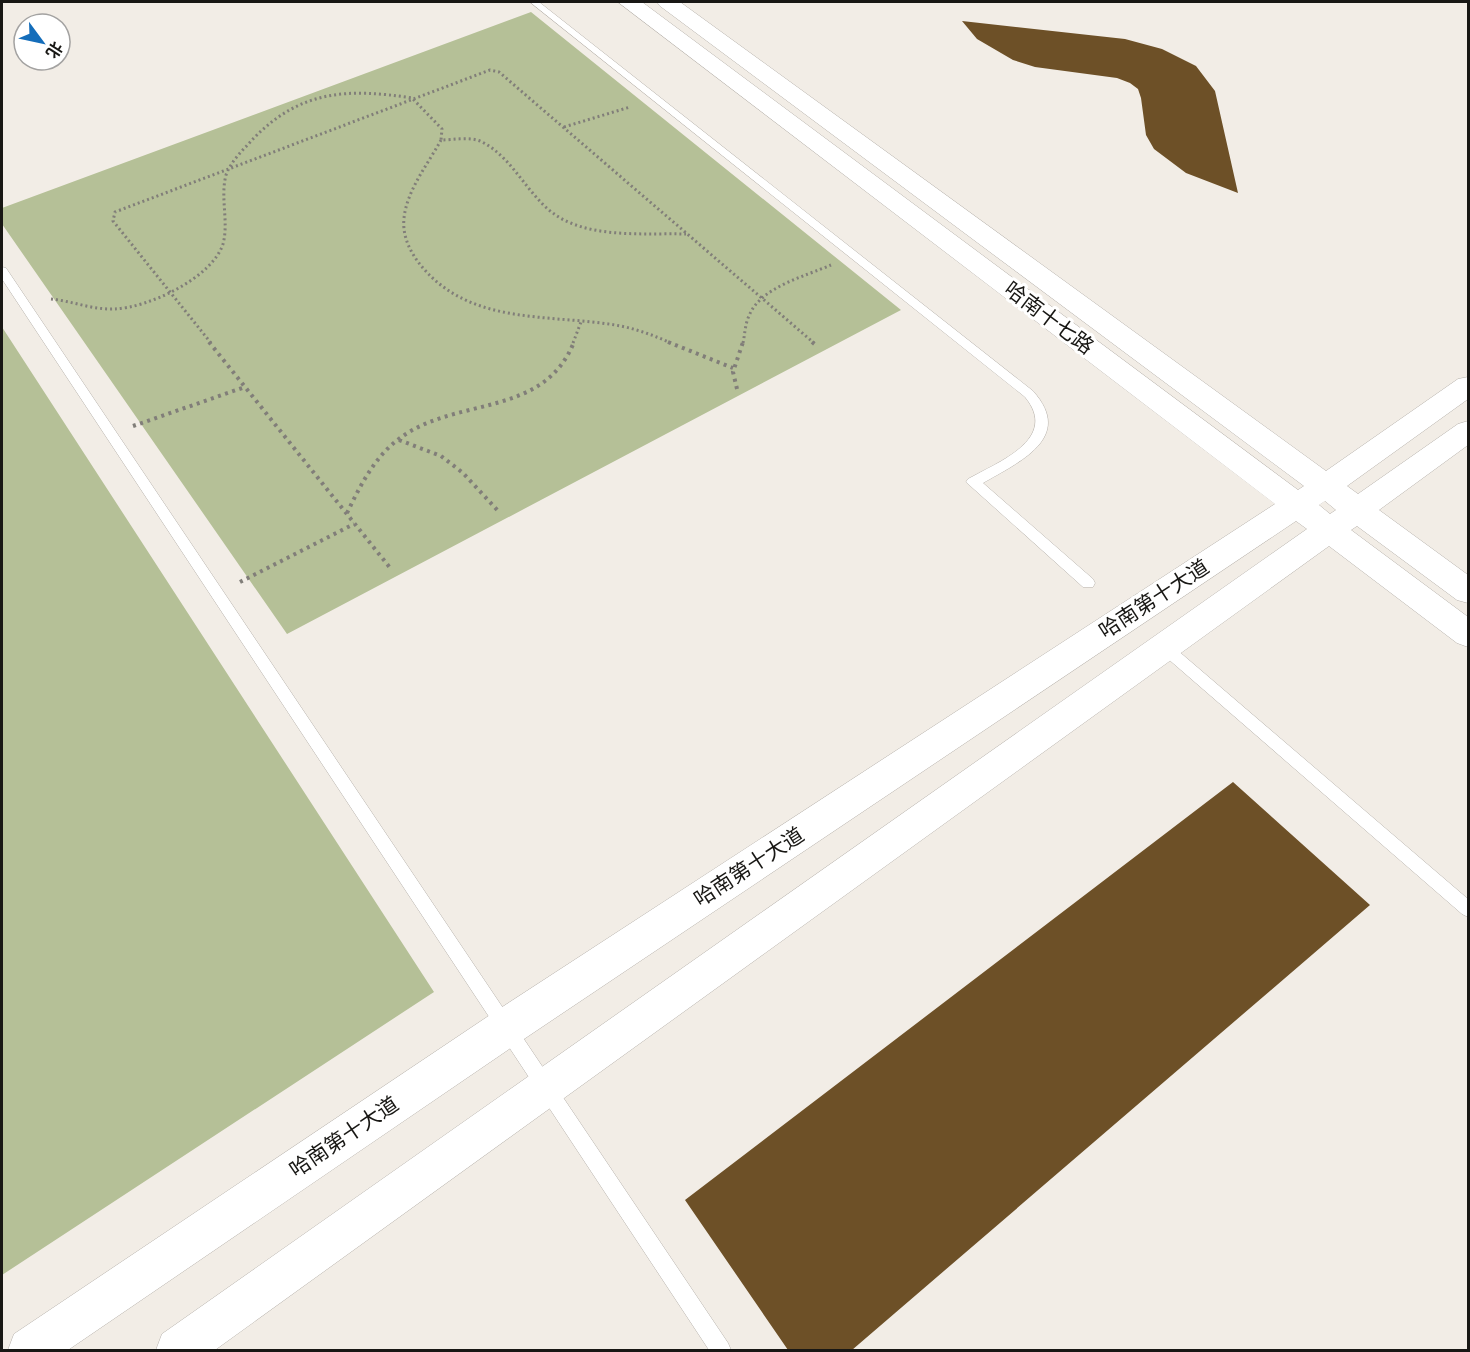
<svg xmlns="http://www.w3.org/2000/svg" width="1470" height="1352" font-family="Spectral,'Noto Sans SC',serif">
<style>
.green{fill:#b5c097}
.building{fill:#6d5027}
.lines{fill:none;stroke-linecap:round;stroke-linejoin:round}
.service-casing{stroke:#b6b1ab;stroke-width:1}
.tertiary-casing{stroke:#b6b1ab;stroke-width:1}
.path-far1{stroke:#817e79;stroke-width:3;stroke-dasharray:2 3;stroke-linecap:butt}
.path{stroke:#817e79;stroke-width:4;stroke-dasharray:3 4.5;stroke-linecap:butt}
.service{fill:#fff;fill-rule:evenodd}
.tertiary{fill:#fff;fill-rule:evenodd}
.labels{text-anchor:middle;stroke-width:6;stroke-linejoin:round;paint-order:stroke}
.street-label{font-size:21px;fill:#181714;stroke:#fff}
</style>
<rect width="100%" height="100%" fill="#f2ede6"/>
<path class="green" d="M531,12L901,310L287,634L2,224V208Z
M2,327L434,992L2,1275Z"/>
<path class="building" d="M962,21L1125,39L1162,49L1196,66L1215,91L1238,193L1186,173L1154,149L1146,135L1141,98L1138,89L1130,83L1117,78L1035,67L1013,60L977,39Z
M1233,782L1370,905L852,1350H788L685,1200Z"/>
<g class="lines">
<defs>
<path id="service" d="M530,2H539L1033,391C1075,438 1019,462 983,483L1093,579L1095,583L1093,587H1083L966,482L968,479C998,462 1060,439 1025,397Z
M2,267L6,268L728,1343L731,1350H709L2,279Z
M1164,641L1169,643L1468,899V917L1462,914L1159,651L1157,647L1159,643Z"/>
<path id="tertiary" d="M618,2H642L1298,490L1304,486L660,6L657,2H680L1326,471L1458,379L1468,377V399L1347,486L1358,494L1458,424L1468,421V445L1379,510L1468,575V603L1457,600L1357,526L1351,530L1468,617V647L1457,643L1329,546L215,1350H156L162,1334L1307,529L1296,521L521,1041L68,1350H8L14,1334L493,1013L1275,504ZM1325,501L1336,510L1330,514L1319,505Z"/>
</defs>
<use href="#service" class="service-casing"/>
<use href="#tertiary" class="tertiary-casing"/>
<path class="path-far1" d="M564,127L630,107
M441,140C428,164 407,190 404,218C402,237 411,254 423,268C472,325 548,314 615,325C634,328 653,335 671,343
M51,299C72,301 93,310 114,309C148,308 212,278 223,244C229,222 220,198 226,175C231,161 243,150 253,139C300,90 348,88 412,98L442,129L441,140C453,140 471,136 482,142C516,159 530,203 564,220C600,238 647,233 686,234
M211,343L113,221L115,212L490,70L499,72L814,343
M573,343L581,322
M743,343C745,334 745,324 749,316C760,287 806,276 831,265"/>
<path class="path" d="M209,342L391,569
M668,342L733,368
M812,342L817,346
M737,389L733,372L743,342
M133,426L245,387
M399,440L441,456L463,473L499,512
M347,513C361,484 376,454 403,436C459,397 544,417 574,342
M240,582L354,524"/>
<use href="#service" class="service"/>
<use href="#tertiary" class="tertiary"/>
</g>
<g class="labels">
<g class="street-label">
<text transform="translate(1049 318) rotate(37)" y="7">哈南十七路</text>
<text transform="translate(1154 599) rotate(-33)" y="7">哈南第十大道</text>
<text transform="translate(749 867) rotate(-33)" y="7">哈南第十大道</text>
<text transform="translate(344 1137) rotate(-34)" y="7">哈南第十大道</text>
</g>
</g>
<rect width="1470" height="1352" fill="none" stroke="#181714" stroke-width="6"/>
<g transform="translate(42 42) rotate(123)"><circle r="28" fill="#ffffff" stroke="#a3a2a1" stroke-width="1.5"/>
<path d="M0-4.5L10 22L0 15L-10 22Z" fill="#146dba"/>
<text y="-9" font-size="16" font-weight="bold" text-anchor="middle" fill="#181714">北</text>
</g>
</svg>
